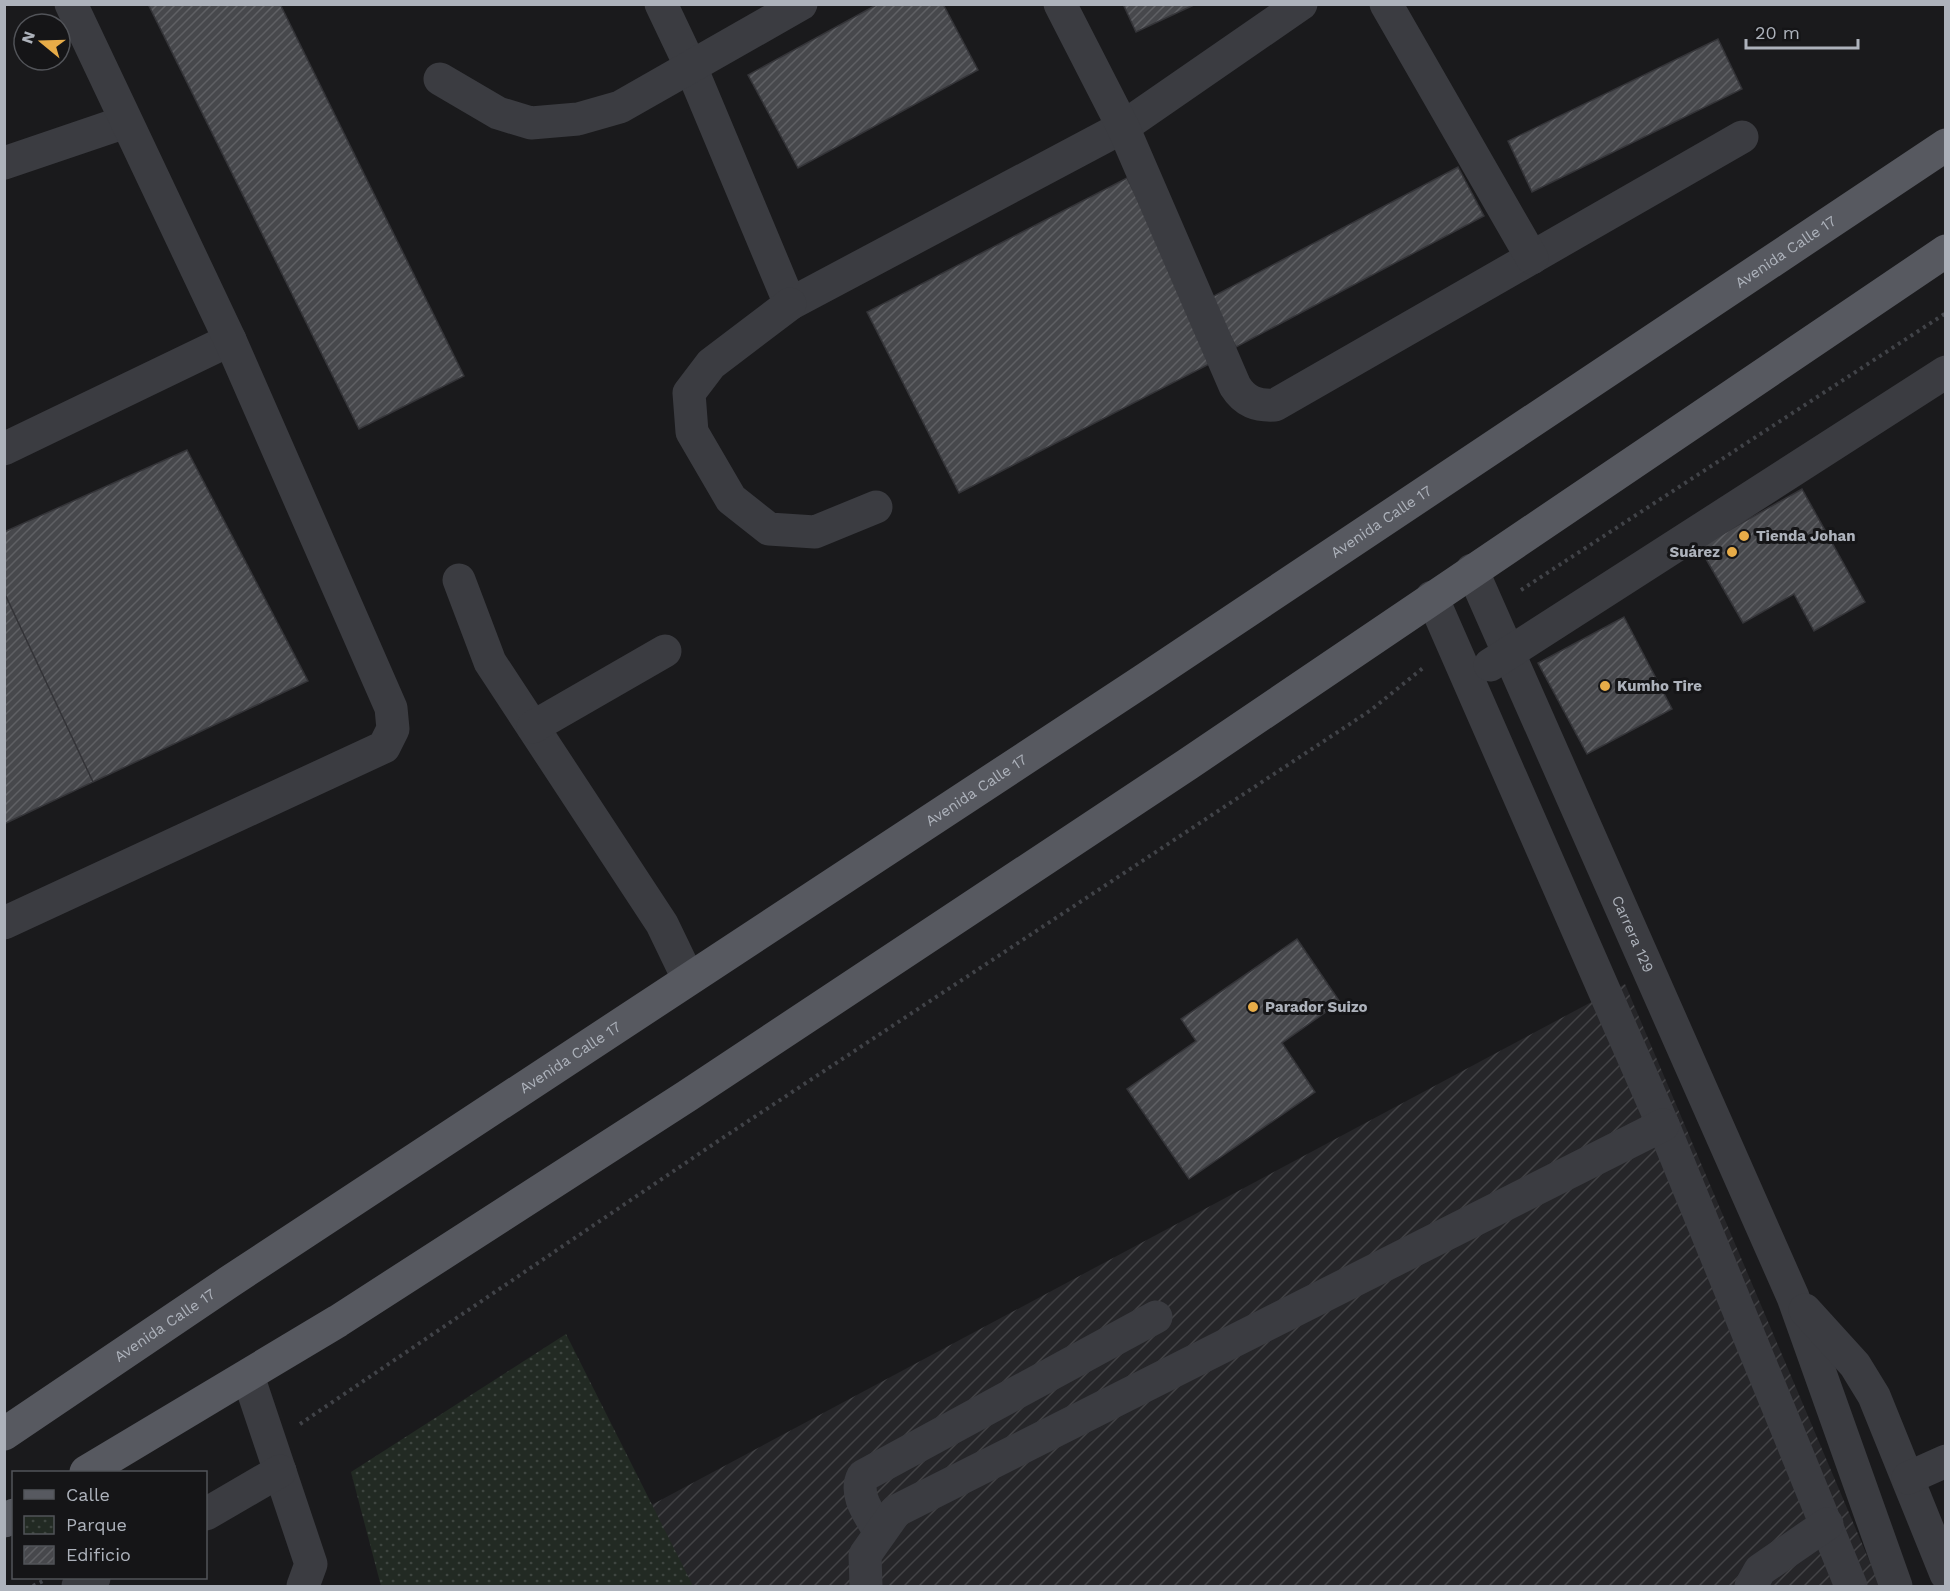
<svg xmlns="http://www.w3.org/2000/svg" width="1950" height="1591" font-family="'Work Sans',sans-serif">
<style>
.industrial{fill:url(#industrial-furrows)}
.park{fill:url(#park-dots)}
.building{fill:url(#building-hatch);stroke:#343438;stroke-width:1.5}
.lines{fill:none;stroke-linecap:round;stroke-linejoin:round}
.path{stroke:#414348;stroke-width:4;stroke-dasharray:3 4.5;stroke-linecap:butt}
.minor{stroke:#3b3c41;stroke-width:33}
.major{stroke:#575960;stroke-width:33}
.poi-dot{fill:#e7ac48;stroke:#151517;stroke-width:2}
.labels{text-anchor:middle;stroke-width:6;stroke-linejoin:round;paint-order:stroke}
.street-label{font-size:15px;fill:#adb2bb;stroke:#151517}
.poi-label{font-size:15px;font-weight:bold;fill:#adb2bb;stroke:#151517;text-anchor:start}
</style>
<defs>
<pattern id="industrial-furrows" width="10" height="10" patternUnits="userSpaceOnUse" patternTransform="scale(1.5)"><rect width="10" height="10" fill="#262629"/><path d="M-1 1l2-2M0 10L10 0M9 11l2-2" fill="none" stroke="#434346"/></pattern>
<pattern id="park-dots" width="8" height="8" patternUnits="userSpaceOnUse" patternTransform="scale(1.5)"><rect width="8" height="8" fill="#222a23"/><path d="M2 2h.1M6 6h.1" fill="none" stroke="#3f4641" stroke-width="1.8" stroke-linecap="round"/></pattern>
<pattern id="building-hatch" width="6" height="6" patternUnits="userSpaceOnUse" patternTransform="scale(1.5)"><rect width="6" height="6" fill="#47484c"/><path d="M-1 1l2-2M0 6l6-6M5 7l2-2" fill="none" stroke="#5f6064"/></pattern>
</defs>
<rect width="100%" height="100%" fill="#1a1a1c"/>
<path class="industrial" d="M1625,984L1880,1586H593L573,1547Z"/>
<path class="park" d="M566,1334L693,1586H381L351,1472Z"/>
<path class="building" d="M148,4H280L464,376L359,429Z
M878,4H943L978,70L798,168L748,75Z
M1123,4H1196L1136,32Z
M1718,39L1742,89L1532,192L1508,141Z
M1458,167L1484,216L1236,347L1210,298Z
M1127,178L1219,359L959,493L867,312Z
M187,450L308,681L93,782L4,592V532Z
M1802,489L1865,602L1814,631L1794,594L1743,623L1699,547Z
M4,592L93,782L4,824Z
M1624,617L1672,709L1587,754L1538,663Z
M1297,939L1340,1002L1282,1043L1315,1092L1189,1179L1127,1089L1196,1041L1181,1019Z"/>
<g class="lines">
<path class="path" d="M1521,590L1946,313
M300,1424L718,1141L1371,710L1423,668
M33,1586L43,1581"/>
<g class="minor">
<path d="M661,4L690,65L790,304L1123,127L1301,4"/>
<path d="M1060,4L1123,127L1235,386C1245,402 1257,406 1275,405L1742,137"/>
<path d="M1386,4L1532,258"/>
<path d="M440,79L498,113L531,123L578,119L620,107L801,4"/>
<path d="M4,163L125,122"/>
<path d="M790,304L711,364L689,393L692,432L731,499L769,529L815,532L876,507"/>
<path d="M4,449L230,340"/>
<path id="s1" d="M1472,570L1793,1297L1896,1586"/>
<path d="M459,580L490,662L662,924L688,978"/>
<path d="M1432,597L1663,1125L1851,1586"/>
<path d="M1490,665L1946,372"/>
<path d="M533,727L665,651"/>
<path d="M4,923L384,747L393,729L391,708L230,340L71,4"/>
<path d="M1805,1310L1855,1365L1874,1396L1946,1574"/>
<path d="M248,1376L311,1564L303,1586"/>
<path d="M1908,1478L1946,1461"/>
<path d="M206,1514L280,1471"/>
<path d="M880,1533C871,1516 853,1495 863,1476L1156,1317"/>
<path d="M78,1586L94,1578"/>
<path d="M866,1586L865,1555L896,1511L1663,1125"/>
<path d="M1751,1586L1760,1570L1827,1524"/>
</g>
<g class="major">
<path id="s2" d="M4,1434L229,1282L1144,680L1946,145"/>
<path d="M86,1472L338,1321L687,1096L1188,764L1946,251"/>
<path d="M4,1521L14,1515"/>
</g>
</g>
<g class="poi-dot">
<circle cx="1744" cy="536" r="6"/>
<circle cx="1732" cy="552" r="6"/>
<circle cx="1605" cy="686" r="6"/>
<circle cx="1253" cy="1007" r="6"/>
</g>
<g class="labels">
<g class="street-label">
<text dy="5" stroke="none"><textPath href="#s2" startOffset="2138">Avenida Calle 17</textPath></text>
<text dy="5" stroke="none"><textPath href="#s2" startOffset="1652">Avenida Calle 17</textPath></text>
<text dy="5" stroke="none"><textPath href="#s2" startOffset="1166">Avenida Calle 17</textPath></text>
<text dy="5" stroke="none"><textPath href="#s1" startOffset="398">Carrera 129</textPath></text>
<text dy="5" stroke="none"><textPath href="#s2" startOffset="680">Avenida Calle 17</textPath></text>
<text dy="5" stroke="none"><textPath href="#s2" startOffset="194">Avenida Calle 17</textPath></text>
</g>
<g class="poi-label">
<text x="1756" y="541">Tienda Johan</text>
<text x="1720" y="557" text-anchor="end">Suárez</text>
<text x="1617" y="691">Kumho Tire</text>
<text x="1265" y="1012">Parador Suizo</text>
</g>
</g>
<rect width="1950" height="1591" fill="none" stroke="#adb2bb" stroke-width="12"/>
<rect x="12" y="1471" width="195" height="108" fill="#151517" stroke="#525459" stroke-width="1.5"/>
<rect x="24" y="1490" width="30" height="9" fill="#575960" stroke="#525459" stroke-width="1.5"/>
<text x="66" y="1501" font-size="18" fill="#adb2bb">Calle</text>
<rect x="24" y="1516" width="30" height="18" fill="url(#park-dots)" stroke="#525459" stroke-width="1.5"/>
<text x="66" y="1531" font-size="18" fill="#adb2bb">Parque</text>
<rect x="24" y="1546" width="30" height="18" fill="url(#building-hatch)" stroke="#525459" stroke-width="1.5"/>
<text x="66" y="1561" font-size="18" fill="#adb2bb">Edificio</text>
<g transform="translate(42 42) rotate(289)"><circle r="28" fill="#151517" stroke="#525459" stroke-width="1.5"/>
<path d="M0-4.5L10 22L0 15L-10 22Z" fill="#e7ac48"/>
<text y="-9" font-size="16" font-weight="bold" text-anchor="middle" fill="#adb2bb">N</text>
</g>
<path d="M1746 39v9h112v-9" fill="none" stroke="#adb2bb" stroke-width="3"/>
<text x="1755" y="39" font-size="18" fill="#adb2bb" stroke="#151517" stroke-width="4.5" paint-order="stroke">20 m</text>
</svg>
